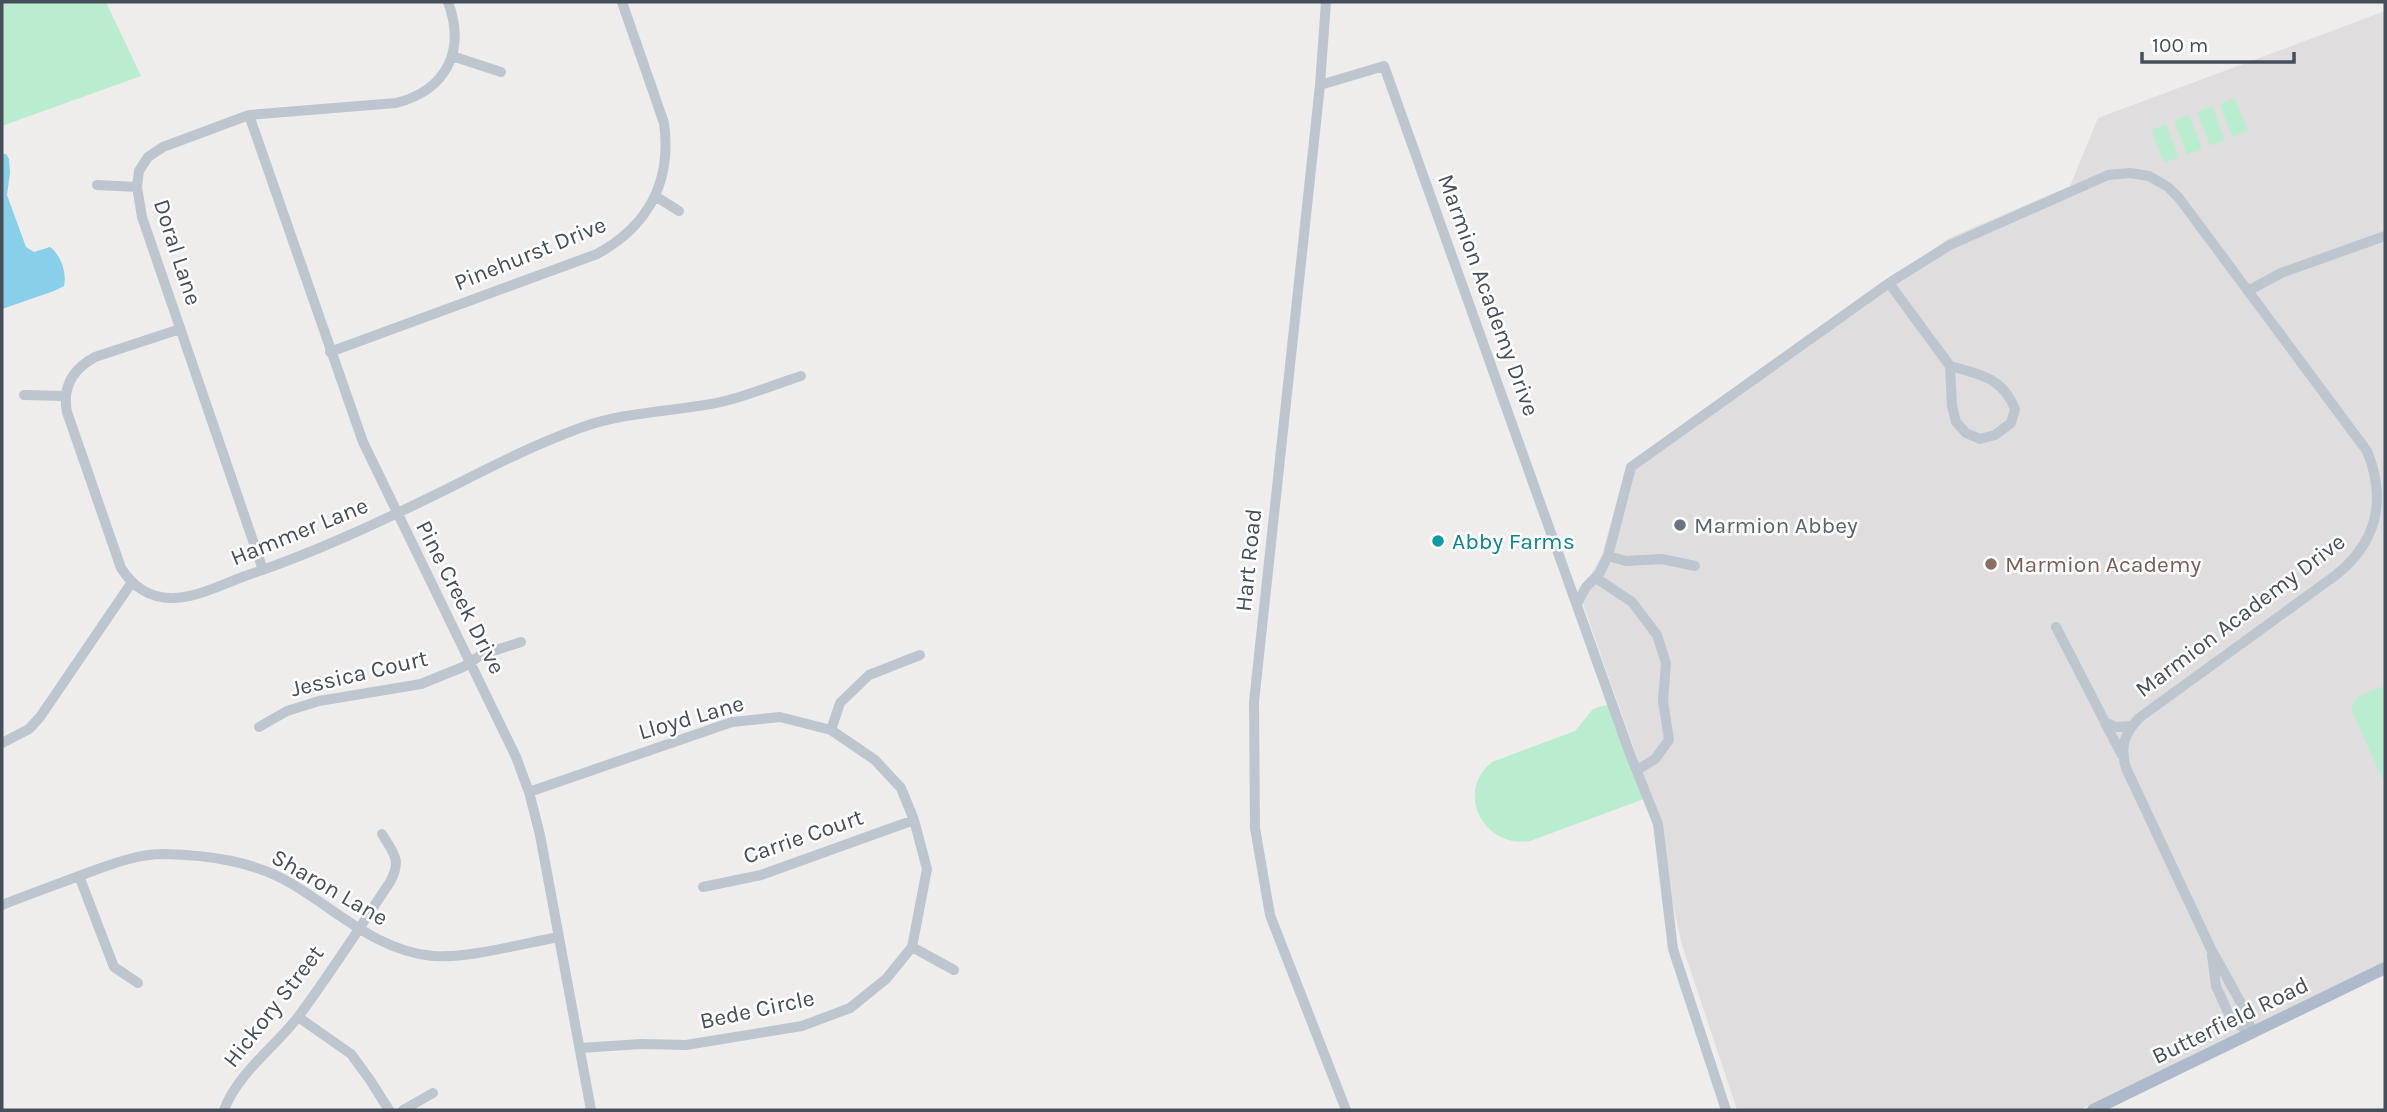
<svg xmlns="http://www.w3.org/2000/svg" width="2387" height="1112" font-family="Karla,sans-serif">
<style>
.education{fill:#e0ddde}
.green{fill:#baedd0}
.water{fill:#88d0e9}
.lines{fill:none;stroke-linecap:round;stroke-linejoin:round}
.minor{stroke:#bdc6ce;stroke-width:10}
.major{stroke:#acbacb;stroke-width:12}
.worship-dot{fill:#6b7280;stroke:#fff;stroke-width:2.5}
.culture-dot{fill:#0f9aa8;stroke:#fff;stroke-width:2.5}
.education-dot{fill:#8d6e63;stroke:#fff;stroke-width:2.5}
.labels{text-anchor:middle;stroke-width:5;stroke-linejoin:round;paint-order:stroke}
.street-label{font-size:23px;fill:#454e59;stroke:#fff}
.worship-label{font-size:23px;fill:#5b616d;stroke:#fff;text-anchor:start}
.culture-label{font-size:23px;fill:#0d838f;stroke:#fff;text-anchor:start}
.education-label{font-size:23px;fill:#785e54;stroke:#fff;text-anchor:start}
</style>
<rect width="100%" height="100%" fill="#efecec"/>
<path class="education" d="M2385,11V962L2079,1110H1737L1682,945L1645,780L1578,590L1591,574L1602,555L1627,464L1949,238L2070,186L2098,118Z"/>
<path class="green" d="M2,2H106L141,76L2,126Z
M2235,98L2248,131L2232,137L2220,104Z
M2212,106L2225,140L2210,146L2197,112Z
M2189,115L2202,149L2187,155L2174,121Z
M2166,124L2179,157L2164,163L2151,130Z
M2385,685V785L2351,709L2357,697Z
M1609,704L1644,799L1530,841C1484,849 1454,792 1492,762L1575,731L1593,709Z"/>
<path class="water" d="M2,154H6L9,159L10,173L7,195L26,247L34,252L50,247C61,255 67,273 64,286L54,291L2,309Z"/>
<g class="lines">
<path class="minor" d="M1326,2L1320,85L1254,702L1255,828L1270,915L1346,1110
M452,56L501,72
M1320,85L1384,66L1630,754L1658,824L1673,949L1726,1110
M249,115L363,442L516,757L529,792L540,835L591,1110
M97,185L137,187
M655,196L679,211
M1889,283L1950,366L1952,406L1956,422L1966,433L1980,439L1995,435L2011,423L2015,409C2003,378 1980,374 1950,366
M2248,291L2281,273L2385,236
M180,329L95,357C73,369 62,387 67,412L121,568C133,587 151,599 174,598C198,597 223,584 245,576C314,553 380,522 445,490C489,468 533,445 580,428C620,413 663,412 705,405C738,400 770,386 801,376
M330,352L597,254C648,226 672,182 664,123L622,2
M24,395L65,396
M1608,556L1626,561L1662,559L1695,566
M263,570L142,217L137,187L139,171L148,157L163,147L249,115L396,103C447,90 466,50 448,2
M1596,578L1632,602L1657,635L1666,663L1663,701L1669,740L1655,759L1637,770
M1578,602L1586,587L1599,574L1608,556L1631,467L1889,283L1950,245L2108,175L2130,173L2149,176L2168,187L2179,198L2367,451C2387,500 2377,542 2336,575L2139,718C2124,734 2120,747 2126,768L2211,949L2246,1012L2252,1034
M2056,627L2105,722L2115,727L2131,726
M2105,723L2122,755
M259,727L287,711L319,701L421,684L463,667L481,655L521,642
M831,730L840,703L869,675L920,655
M2,743L29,729L40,717L132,582
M529,792L732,722L780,717L831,730L875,760L901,788L914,820L927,869L912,947L886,979L850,1008L802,1026L686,1045L641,1044L580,1048
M79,876L114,967L138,983
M703,887L761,875L914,820
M2,905C30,894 58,884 87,873C112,864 137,854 164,854C208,855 254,861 292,884C338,911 377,951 433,956C466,959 525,943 559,937
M912,947L954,970
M2212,955L2216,986L2231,1019L2251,1034
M298,1017L351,1054L370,1080L389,1110
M224,1110C238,1073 274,1048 298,1017C330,974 360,927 390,882C402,860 394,854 382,834
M403,1110L433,1093"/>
<path class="major" d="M2093,1110L2385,968"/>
</g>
<circle class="worship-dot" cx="1680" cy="525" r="7"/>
<circle class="culture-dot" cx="1438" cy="541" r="7"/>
<circle class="education-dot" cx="1991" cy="564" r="7"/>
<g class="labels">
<g class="street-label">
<text transform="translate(178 252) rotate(72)" y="8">Doral Lane</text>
<text transform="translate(530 253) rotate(-22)" y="8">Pinehurst Drive</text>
<text transform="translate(1489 295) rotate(70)" y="8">Marmion Academy Drive</text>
<text transform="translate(299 531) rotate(-22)" y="8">Hammer Lane</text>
<text transform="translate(1248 560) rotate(-84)" y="8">Hart Road</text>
<text transform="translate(461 597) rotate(63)" y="8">Pine Creek Drive</text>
<text transform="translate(2240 615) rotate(-37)" y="8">Marmion Academy Drive</text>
<text transform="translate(359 673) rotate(-13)" y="8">Jessica Court</text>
<text transform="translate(691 717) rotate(-16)" y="8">Lloyd Lane</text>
<text transform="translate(803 836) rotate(-19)" y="8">Carrie Court</text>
<text transform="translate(330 887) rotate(30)" y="8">Sharon Lane</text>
<text transform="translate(273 1006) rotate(-52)" y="8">Hickory Street</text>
<text transform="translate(757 1009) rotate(-12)" y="8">Bede Circle</text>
<text transform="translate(2230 1020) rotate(-26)" y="8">Butterfield Road</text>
</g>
<g class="worship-label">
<text x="1694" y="533">Marmion Abbey</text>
</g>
<g class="culture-label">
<text x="1452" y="549">Abby Farms</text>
</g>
<g class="education-label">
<text x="2005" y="572">Marmion Academy</text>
</g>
</g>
<rect width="2387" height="1112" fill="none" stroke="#454e59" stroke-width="7"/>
<path d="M2142 52v10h152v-10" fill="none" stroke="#454e59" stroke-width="3.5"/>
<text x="2152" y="52" font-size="21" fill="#454e59" stroke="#ffffff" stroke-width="5" paint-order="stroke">100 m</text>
</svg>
